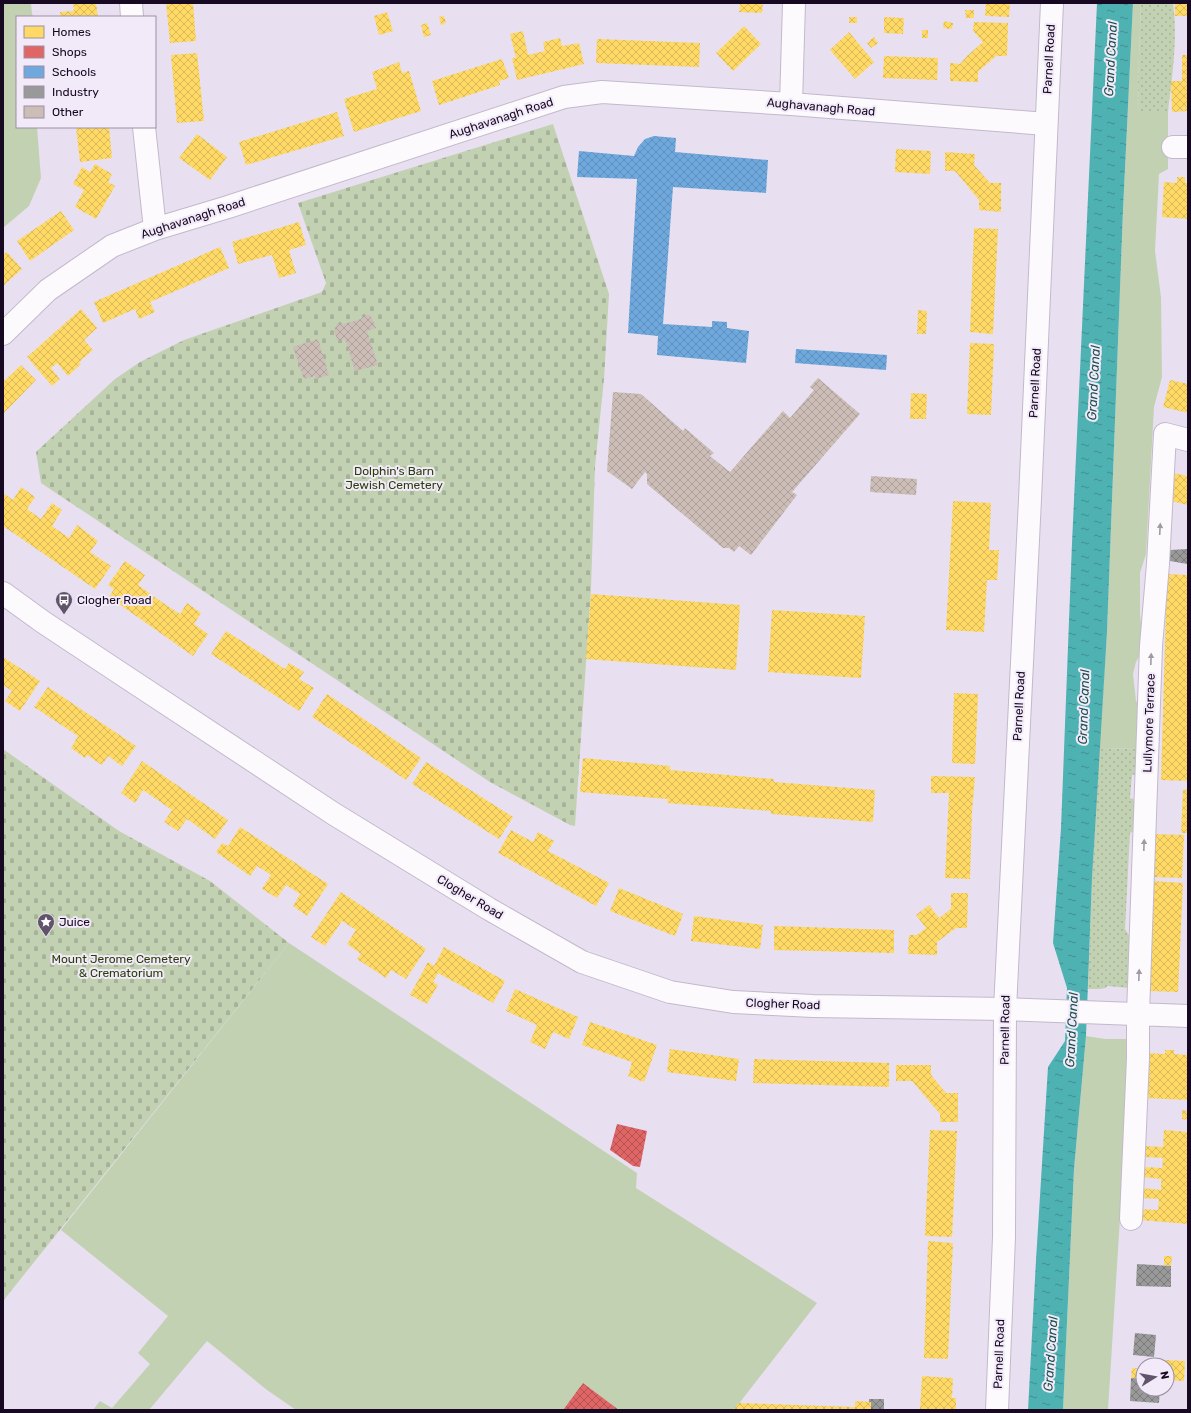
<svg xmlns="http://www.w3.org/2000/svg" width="1191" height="1413" font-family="Rubik,sans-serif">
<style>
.green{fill:#c2d1b2}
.cemetery{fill:url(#cemetery-stones)}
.garden{fill:url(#garden-dots)}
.water{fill:url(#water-ripples)}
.homes{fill:url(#homes-cross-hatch)}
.shops{fill:url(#shops-cross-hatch)}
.schools{fill:url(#schools-cross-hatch)}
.industry{fill:url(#industry-cross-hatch)}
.building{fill:url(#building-cross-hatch)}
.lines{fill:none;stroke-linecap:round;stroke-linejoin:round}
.minor-casing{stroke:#c3b8cc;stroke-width:24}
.major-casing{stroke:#c3b8cc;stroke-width:24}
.minor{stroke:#fcfafd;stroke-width:22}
.major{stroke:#fcfafd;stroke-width:22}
.oneway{fill:#a19aa5}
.labels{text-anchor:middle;stroke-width:4;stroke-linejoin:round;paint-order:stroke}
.street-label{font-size:12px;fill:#180922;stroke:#f2eaf9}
.park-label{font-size:12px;fill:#293f08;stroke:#f2eaf9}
.poi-label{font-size:12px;fill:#180922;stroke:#f2eaf9;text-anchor:start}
.water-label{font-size:13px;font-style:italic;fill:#1c514d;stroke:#f2eaf9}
</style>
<defs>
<pattern id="cemetery-stones" width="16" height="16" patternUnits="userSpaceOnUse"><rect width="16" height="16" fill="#c2d1b2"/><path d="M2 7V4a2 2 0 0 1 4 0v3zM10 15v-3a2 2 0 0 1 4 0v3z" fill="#a6b299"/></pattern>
<pattern id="garden-dots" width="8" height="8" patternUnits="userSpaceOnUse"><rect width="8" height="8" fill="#c2d1b2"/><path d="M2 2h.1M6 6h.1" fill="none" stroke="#a6b299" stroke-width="1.8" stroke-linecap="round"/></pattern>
<pattern id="water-ripples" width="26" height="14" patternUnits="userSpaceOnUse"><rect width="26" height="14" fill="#4eb2b3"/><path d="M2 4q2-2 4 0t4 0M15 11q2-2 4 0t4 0" fill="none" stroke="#408f91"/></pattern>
<pattern id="homes-cross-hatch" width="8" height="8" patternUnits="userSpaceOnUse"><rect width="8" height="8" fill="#ffd966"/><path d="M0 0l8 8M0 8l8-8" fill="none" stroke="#dab958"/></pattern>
<pattern id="shops-cross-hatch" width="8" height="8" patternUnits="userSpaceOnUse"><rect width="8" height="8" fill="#e06666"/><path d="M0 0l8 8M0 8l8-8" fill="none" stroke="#b55254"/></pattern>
<pattern id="schools-cross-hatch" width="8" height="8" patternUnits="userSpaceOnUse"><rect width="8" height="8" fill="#6fa8dc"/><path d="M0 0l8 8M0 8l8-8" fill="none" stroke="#5f8fbc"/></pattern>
<pattern id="industry-cross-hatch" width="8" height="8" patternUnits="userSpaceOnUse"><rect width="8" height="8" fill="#999"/><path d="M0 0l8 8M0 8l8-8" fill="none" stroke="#7c7b7c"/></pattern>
<pattern id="building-cross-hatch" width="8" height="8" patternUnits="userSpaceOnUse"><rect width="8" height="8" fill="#ccbdb7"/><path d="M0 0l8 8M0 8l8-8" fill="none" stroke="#aea19d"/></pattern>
</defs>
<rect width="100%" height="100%" fill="#e8e0f0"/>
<path class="green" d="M3,3H31L32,14L34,17H17V127H37L41,178L29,206L3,228Z
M1133,3H1141L1138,84L1139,112H1168V169L1159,174L1155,251L1161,297L1162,377L1154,407L1146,554L1140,573V613L1143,650L1136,662L1133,674L1136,701L1142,708L1141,749L1099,748L1107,632L1123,210Z
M289,943L637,1173L636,1188L817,1303L734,1410H619L583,1383L563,1410H296L267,1390L207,1341L149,1410H93L100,1401L112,1408L150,1364L138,1353L168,1316L61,1230Z
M1086,1036L1105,1039H1130V1058L1108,1410H1063L1074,1169Z"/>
<path class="cemetery" d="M553,124L609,294L604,379L595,466L591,589L575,826L570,825L490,782L41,483L36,452L115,379L140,362L184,340L322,292L326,283L298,203Z
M3,749L119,831L210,881L289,943L3,1301Z"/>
<path class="garden" d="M1141,3H1173C1178,40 1172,76 1168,112H1139L1138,84Z
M1099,748L1141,749L1139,774L1132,775L1130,798L1137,800L1136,830L1130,833L1125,929L1134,943L1130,988L1107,986L1106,988L1099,989H1088L1092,879Z"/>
<path class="water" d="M1097,3H1133L1123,210L1107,632L1092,879L1086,1036L1074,1169L1063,1410H1028L1036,1260L1048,1067L1065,1041L1067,988L1053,943L1061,828L1072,543Z"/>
<path class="homes" d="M73,3H96L98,17H60V12L74,11Z
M166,3H193L196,41L170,43Z
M740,3H763L762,13L739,12Z
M986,3H1010L1009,17L985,16Z
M1175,3H1188V16H1175Z
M965,10H974V18H966Z
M387,12L393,31L379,35L374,16Z
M444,16L446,23L441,25L439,17Z
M849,17H857V23H849Z
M884,17L904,18L903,34L884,33Z
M944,21L953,23L952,29L943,28Z
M974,22L1008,23L1007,56H996L979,71L978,72V82L950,81V63L960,64L967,56L983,42L973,31Z
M427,23L431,35L424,37L421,25Z
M744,26L761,44L733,71L716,53Z
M922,30H928V38H922Z
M523,31L528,55L545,51L543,42L560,38L562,46L579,43L584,64L517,80L512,58H516L510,34Z
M849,32L874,62L855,79L830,50Z
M874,37L878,43L871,48L867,43Z
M597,39L700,43L699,67L596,63Z
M197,53L204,121L177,123L171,55Z
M1182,55H1188V111L1172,112L1171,81H1182Z
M884,56L938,58L937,80L883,78Z
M502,59L509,78L499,81L500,85L439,105L432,81Z
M399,62L402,73L409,71L421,111L354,132L344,99L377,89L372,72Z
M337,112L344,136L246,165L239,142Z
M76,127H109L112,158L80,162Z
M197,134L227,157L210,180L179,158Z
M896,149L931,151L930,174L895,172Z
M945,152L975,154L974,165L990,183H1001V212L979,210V200L955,171H945Z
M95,164L112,174L108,182L115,186L96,219L75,207L84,190L73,184L82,167L90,172Z
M1177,177H1185V183H1188V219L1162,217L1164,182L1177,183Z
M61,211L74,230L30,261L17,241Z
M299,222L306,245L289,250L296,273L279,278L272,255L238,264L232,242Z
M974,228L998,229L993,334L970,332Z
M220,247L229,268L150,302L155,312L139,319L135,309L103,323L94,302Z
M7,252L22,269L3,286V255Z
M81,309L97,328L84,340L93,350L79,362L81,364L68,376L57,363L51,368L60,379L52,386L27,357Z
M918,310L927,311L926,334H917Z
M970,343L994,344L991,415L967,414Z
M21,365L36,380L3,414V382Z
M1170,380L1188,384V413L1163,407Z
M911,393L927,394L926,419H910Z
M1173,473L1188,476V505L1166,500Z
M21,487L35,497L27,509L41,519L52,503L62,510L52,526L69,538L77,525L98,541L90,552L111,566L95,589L3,526V493L13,500Z
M953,501L991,503L989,550H999L997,580H987L984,632L946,630Z
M125,561L145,575L138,585L166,605L180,614L187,603L201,613L194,624L208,634L193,656L109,597L114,589L108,585Z
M1167,574L1188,575V781L1161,780Z
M591,594L740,605L736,670L586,659Z
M772,610L865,616L861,678L768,672Z
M226,631L285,669L289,663L304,672L299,679L314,688L299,711L211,654Z
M3,657L40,681L20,711L5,701L12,691L3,685Z
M48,687L136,746L122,766L108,756L102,765L87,755L85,758L71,748L78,736L34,707Z
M954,693L978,694L975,764L952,763Z
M327,694L421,758L406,780L312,717Z
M583,758L670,766V770L774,779V782L875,790L873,822L771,814V811L667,803L668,799L580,792Z
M142,761L228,820L215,839L187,819L178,831L164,822L172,810L143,790L135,803L121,793Z
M426,762L513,817L499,839L412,784Z
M931,776L975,777L972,811L970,879L945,878L949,793H931Z
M1183,789L1188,790V833H1181Z
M240,827L328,884L307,916L293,906L300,894L286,885L277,898L262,889L271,875L257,866L250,876L216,852L222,843L228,846Z
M511,830L533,842L538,832L554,841L548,851L609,883L596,906L498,853Z
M1154,834L1184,835L1182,878L1152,877Z
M1154,881L1183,883L1178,992L1149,991Z
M619,888L683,914L675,936L610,911Z
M341,892L426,949L406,979L391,970L386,978L357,959L361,954L347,944L356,930L342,921L325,946L311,937Z
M951,893H968L967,928H956L937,942V955L908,954L909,935H917L926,928L916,915L929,905L939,918L951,909Z
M694,916L763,925L760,949L691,941Z
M774,926L894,930V953L774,950Z
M444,947L505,981L493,1003L438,973L433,982L438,985L427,1004L410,995L428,962L434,966Z
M515,989L578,1017L569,1039L553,1032L545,1049L530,1042L537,1025L506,1011Z
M590,1022L657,1045L644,1082L628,1076L632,1062L582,1045Z
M670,1049L739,1059L736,1081L667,1072Z
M1165,1050H1174V1054L1188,1055V1100L1145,1098L1147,1053L1165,1054Z
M754,1059L889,1063V1087L753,1083Z
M896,1065H931V1075L946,1093H958V1122H940V1114L912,1081H896Z
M1182,1110L1188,1111V1120L1182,1119Z
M930,1130L957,1131L952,1237L925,1236Z
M1164,1130L1188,1132V1224L1140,1220L1141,1209L1158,1210L1159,1199L1142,1198V1188L1161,1190V1179L1143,1177V1167L1162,1168L1163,1158L1144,1157L1145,1146L1163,1147Z
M928,1241L953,1243L948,1359L924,1358Z
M1164,1256H1172L1171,1266L1164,1265Z
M1150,1359L1185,1361L1184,1381L1167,1380V1365H1149Z
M1132,1368L1143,1369V1379L1131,1378Z
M922,1376L953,1378L952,1398H956V1410H920Z
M855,1401L871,1402V1410H733L739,1403L855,1407Z"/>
<path class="shops" d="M617,1124L647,1131L640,1167L633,1166L610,1150Z
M583,1383L619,1410H563Z"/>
<path class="schools" d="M654,136L676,138L675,152L768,160L766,193L673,187L663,324L712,327V321L727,322V328L749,331L746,363L657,355L658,336L628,333L637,179L577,177L579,151L634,156L638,147L645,139Z
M796,349L887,355L886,370L795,363Z"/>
<path class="industry" d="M1187,549V564L1170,561V550Z
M1137,1264L1171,1266V1287L1136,1286Z
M1135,1333L1156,1335L1154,1357L1133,1355Z
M1131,1378L1143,1379V1389H1160L1159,1403L1130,1401Z
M869,1399H884V1410H871V1402H869Z"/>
<path class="building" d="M367,315H370L372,318L376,328L367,331L378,365L355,371L345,339L338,341L334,331L337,324H344L361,319L363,316Z
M318,339L329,375L316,379L315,376L304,379L293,347Z
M818,378L860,414L792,492L797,495L751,555L739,546L734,552L729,548H723L647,484V474L645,472L632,489L607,471L613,392L641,394L683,431L685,428L714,453L710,456L730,472L783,411L790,418L814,390L810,387Z
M871,476L917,479L916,495L870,492Z"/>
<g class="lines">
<defs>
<path id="minor" d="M131,3L132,17
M791,104L794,3
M144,127L155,229
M1173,147H1188
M3,334L48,290L112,246L155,229L228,207L564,97L602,92L791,104L1046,124
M3,593L43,622L120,673L334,814L489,909L582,962L670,992L733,1002L813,1006L1005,1009L1188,1016
M1131,1219L1138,1058V1014L1151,646L1158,564L1165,434L1188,440"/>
<path id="major" d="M997,1410L1004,1237L1005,1009L1030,499L1052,3"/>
</defs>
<use href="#minor" class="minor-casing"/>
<use href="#major" class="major-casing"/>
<use href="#minor" class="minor"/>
<use href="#major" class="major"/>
</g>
<defs><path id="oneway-solid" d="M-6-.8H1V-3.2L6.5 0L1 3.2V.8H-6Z"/></defs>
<g class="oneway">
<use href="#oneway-solid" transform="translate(1160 529) rotate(-87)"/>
<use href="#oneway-solid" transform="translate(1151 659) rotate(-88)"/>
<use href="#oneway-solid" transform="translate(1144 845) rotate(-88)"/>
<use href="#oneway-solid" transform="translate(1139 975) rotate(-88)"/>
</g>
<defs>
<symbol id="bus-pin" viewBox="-11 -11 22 30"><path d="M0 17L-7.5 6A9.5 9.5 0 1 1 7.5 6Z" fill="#61546a" stroke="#f2eaf9"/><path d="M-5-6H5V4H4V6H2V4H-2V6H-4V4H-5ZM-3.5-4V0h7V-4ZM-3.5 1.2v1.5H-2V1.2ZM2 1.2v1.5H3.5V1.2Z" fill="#fff"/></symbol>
<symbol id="sight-pin" viewBox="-11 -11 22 30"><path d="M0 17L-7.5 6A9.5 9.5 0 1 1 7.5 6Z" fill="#61546a" stroke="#f2eaf9"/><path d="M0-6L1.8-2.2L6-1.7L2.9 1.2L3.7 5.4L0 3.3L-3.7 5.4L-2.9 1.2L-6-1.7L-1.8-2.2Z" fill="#fff"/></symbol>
</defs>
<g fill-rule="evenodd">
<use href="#bus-pin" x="54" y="590" width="20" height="27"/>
<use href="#sight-pin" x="36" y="912" width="20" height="27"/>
</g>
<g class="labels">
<g class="street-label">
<text transform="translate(1049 59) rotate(-87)" y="4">Parnell Road</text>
<text transform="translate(821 107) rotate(5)" y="4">Aughavanagh Road</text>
<text transform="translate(501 118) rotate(-18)" y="4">Aughavanagh Road</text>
<text transform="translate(193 218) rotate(-18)" y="4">Aughavanagh Road</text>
<text transform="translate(1035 383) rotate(-87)" y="4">Parnell Road</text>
<text transform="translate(1019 706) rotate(-87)" y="4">Parnell Road</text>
<text transform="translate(1149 723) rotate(-88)" y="4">Lullymore Terrace</text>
<text transform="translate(470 897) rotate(31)" y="4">Clogher Road</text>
<text transform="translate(783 1004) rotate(2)" y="4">Clogher Road</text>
<text transform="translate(1005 1030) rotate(-89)" y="4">Parnell Road</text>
<text transform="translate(999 1354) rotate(-88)" y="4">Parnell Road</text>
</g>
<g class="park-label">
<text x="394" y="475">Dolphin's Barn<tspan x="394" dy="14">Jewish Cemetery</tspan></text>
<text x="121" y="963">Mount Jerome Cemetery<tspan x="121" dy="14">&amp; Crematorium</tspan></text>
</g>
<g class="poi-label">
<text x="77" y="604">Clogher Road</text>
<text x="59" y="926">Juice</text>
</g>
<g class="water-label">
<text transform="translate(1110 59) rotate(-87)" y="5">Grand Canal</text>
<text transform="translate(1093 383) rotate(-87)" y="5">Grand Canal</text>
<text transform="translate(1083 707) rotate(-88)" y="5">Grand Canal</text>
<text transform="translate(1071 1030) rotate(-87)" y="5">Grand Canal</text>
<text transform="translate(1050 1354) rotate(-86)" y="5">Grand Canal</text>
</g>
</g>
<rect width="1191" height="1413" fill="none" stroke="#180922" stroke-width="8"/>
<rect x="16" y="16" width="140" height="112" fill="#f2eaf9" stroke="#9b90a3"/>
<rect x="24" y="26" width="20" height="12" fill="#ffd966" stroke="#9b90a3"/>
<text x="52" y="36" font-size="12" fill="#180922">Homes</text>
<rect x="24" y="46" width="20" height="12" fill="#e06666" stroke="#9b90a3"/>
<text x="52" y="56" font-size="12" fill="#180922">Shops</text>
<rect x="24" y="66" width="20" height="12" fill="#6fa8dc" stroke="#9b90a3"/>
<text x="52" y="76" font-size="12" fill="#180922">Schools</text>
<rect x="24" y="86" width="20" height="12" fill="#999999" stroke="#9b90a3"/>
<text x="52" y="96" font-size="12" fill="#180922">Industry</text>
<rect x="24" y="106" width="20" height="12" fill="#ccbdb7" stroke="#9b90a3"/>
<text x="52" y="116" font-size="12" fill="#180922">Other</text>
<g transform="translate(1155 1377) rotate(79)"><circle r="19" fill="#f2eaf9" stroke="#9b90a3"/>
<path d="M0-3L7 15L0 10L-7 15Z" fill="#61546a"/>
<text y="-6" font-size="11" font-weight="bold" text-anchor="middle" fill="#180922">N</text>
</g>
</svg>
